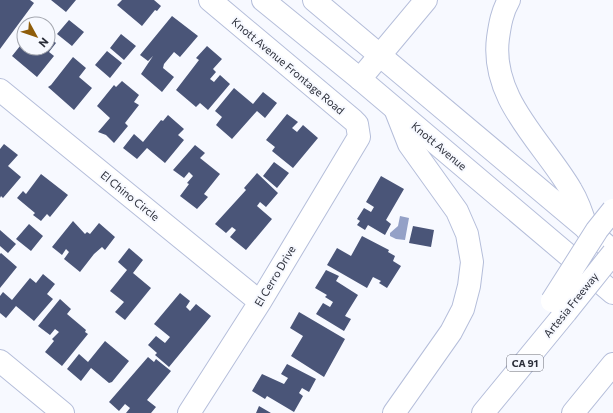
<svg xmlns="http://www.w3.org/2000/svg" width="613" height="413" font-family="Commissioner,sans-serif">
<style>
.water{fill:#94a1c7}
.building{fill:#4a5578}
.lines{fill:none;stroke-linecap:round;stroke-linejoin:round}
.minor-casing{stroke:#b5beda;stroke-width:24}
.major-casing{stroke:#b5beda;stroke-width:24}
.highway-casing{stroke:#b5beda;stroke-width:24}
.minor{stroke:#fff;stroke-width:22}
.major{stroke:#fff;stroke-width:22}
.highway{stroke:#fff;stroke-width:22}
.highway-bridge-casing{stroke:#b5beda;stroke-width:24;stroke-linecap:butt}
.highway-bridge{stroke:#fff;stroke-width:22}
.labels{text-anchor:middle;stroke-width:4;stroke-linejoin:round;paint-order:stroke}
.shield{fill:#f7f9ff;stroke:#686b74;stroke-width:1}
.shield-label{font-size:10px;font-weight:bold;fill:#2b2e39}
.street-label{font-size:11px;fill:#2b2e39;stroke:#f7f9ff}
</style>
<rect width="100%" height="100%" fill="#f7f9ff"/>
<path class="water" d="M400,216L409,218L405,240L396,239L390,236V233L398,226Z"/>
<path class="building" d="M0,0H30L34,3L0,49Z
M51,0H76L66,12Z
M122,0H154L161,6L157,11L155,10L142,26L117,5Z
M172,16L198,36L180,57L174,52L164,64L163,68L174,77L162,92L141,74L153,56L148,61L140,55Z
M69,20L84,32L72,46L57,34Z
M121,34L136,46L124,60L110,48Z
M48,36L56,43L49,52L54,56L37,77L12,56L24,41V48H48Z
M207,46L222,59L213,69L216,72L210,79L214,82L220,75L230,84L208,110L200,103L196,107L176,90L199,60L196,58Z
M107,51L122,63L110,78L95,65Z
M73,57L86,68L79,77L92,88L74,110L48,87L51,85Z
M122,81L139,95L134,102L139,105L125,123L128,126L114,143L106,135L98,132L110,118L97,106L114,85L116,87Z
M234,88L253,104L263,92L277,103L265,118L257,111L232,139L216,125L222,117L215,111Z
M287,114L298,122L292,128L297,132L303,125L318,138L293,168L272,151L275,147L266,140Z
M168,115L184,129L178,135L184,140L165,163L147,148L137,159L123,148L134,134L143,142L161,120L163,121Z
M4,144L18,155L8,166L21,177L3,198L1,196L0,198V149Z
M195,145L205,153L200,158L220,174L204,194L208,197L197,209L180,196L189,184L187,183L193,176L189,172L184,178L173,170Z
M274,162L289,173L277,188L263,176Z
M257,173L278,193L266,207L260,202L257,206L272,219L246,250L230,237L236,230L232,227L226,233L215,224L246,190L244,188Z
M41,174L68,195L50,217L47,214L41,221L33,215L35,213L17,198L23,191L26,194Z
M381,176L404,189L386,220L391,224L385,235L368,225L365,230L357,225L360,221L357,219L364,208L371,212L374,207L366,202Z
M73,221L85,234L87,232L90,234L99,223L115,237L105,250L102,247L94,254L80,272L64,259L69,252L66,249L62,255L52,247Z
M29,224L43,236L31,251L16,239Z
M413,226L434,230L431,247L409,243Z
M0,230L16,244L8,253L0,246Z
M362,236L389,250L388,252L395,256L393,261L401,266L387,288L379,283L381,281L373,277L367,288L327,265L337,248L351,256Z
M129,248L143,260L133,273L151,288L125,320L115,312L124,302L110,291L127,270L118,262Z
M1,253L17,267L0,288V254Z
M326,270L339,276L336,281L358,295L345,316L351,319L344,331L316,314L323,303L330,307L333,302L325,297L327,295L315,288Z
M43,274L55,284L47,294L53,299L34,321L16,306L6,318L0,313V296L3,292L12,300L30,278L36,283Z
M180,293L190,301L186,307L190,311L196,304L211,316L169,367L155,355L157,353L148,345L156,336L165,343L170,337L154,324Z
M60,299L71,309L67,314L86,330L85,332L88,334L62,366L45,352L54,341L52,339L59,332L55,329L50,335L38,326Z
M299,312L345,339L324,377L291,356L303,336L290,328Z
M105,341L129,361L112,382L109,383L91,368L81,381L67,369L79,354L88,362Z
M148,357L154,362L156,359L171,371L147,400L156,407L151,413H126L130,408L125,404L119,411L109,402Z
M287,364L316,379L309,392L302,388L299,393L303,396L294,412L267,396L265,399L252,391L262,374L284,384L288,378L281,374Z
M259,406L271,413H256Z"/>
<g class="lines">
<defs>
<path id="minor" d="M0,90L260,302
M0,361L63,413
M189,413L260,302L359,137L357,124L353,120L210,0"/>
<path id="major" d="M263,0L360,79L613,293
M314,0L613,251"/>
<path id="highway" d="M509,0C502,12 500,24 498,38C490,99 543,142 571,190C579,203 583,216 587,230
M360,79L426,0
M394,413L451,332L463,309L469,286L472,262L467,234L457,211L409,144L396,111
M483,413L566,312
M573,413L613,364"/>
</defs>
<use href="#minor" class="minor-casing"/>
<use href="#major" class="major-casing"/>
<use href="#highway" class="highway-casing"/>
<use href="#minor" class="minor"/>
<use href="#major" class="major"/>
<use href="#highway" class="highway"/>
<defs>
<path id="highway-bridge" d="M552,301L597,230L613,210
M566,312L613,253"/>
</defs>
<use href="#highway-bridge" class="highway-bridge-casing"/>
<use href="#highway-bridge" class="highway-bridge"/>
</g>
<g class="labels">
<rect class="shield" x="507" y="355" width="36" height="16" rx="3"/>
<g class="shield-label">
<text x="525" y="367">CA 91</text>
</g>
<g class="street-label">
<text transform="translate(288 66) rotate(40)" y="4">Knott Avenue Frontage Road</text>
<text transform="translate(439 146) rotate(40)" y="4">Knott Avenue</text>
<text transform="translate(130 196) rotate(39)" y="4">El Chino Circle</text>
<text transform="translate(275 276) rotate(-59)" y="4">El Cerro Drive</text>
<text transform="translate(571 305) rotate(-51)" y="4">Artesia Freeway</text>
</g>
</g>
<g transform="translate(36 36) rotate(130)"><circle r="19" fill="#f7f9ff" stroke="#a5a8b0"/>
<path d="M0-3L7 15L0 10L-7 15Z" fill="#8f5d0a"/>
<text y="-6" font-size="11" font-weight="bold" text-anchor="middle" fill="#2b2e39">N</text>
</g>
</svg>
